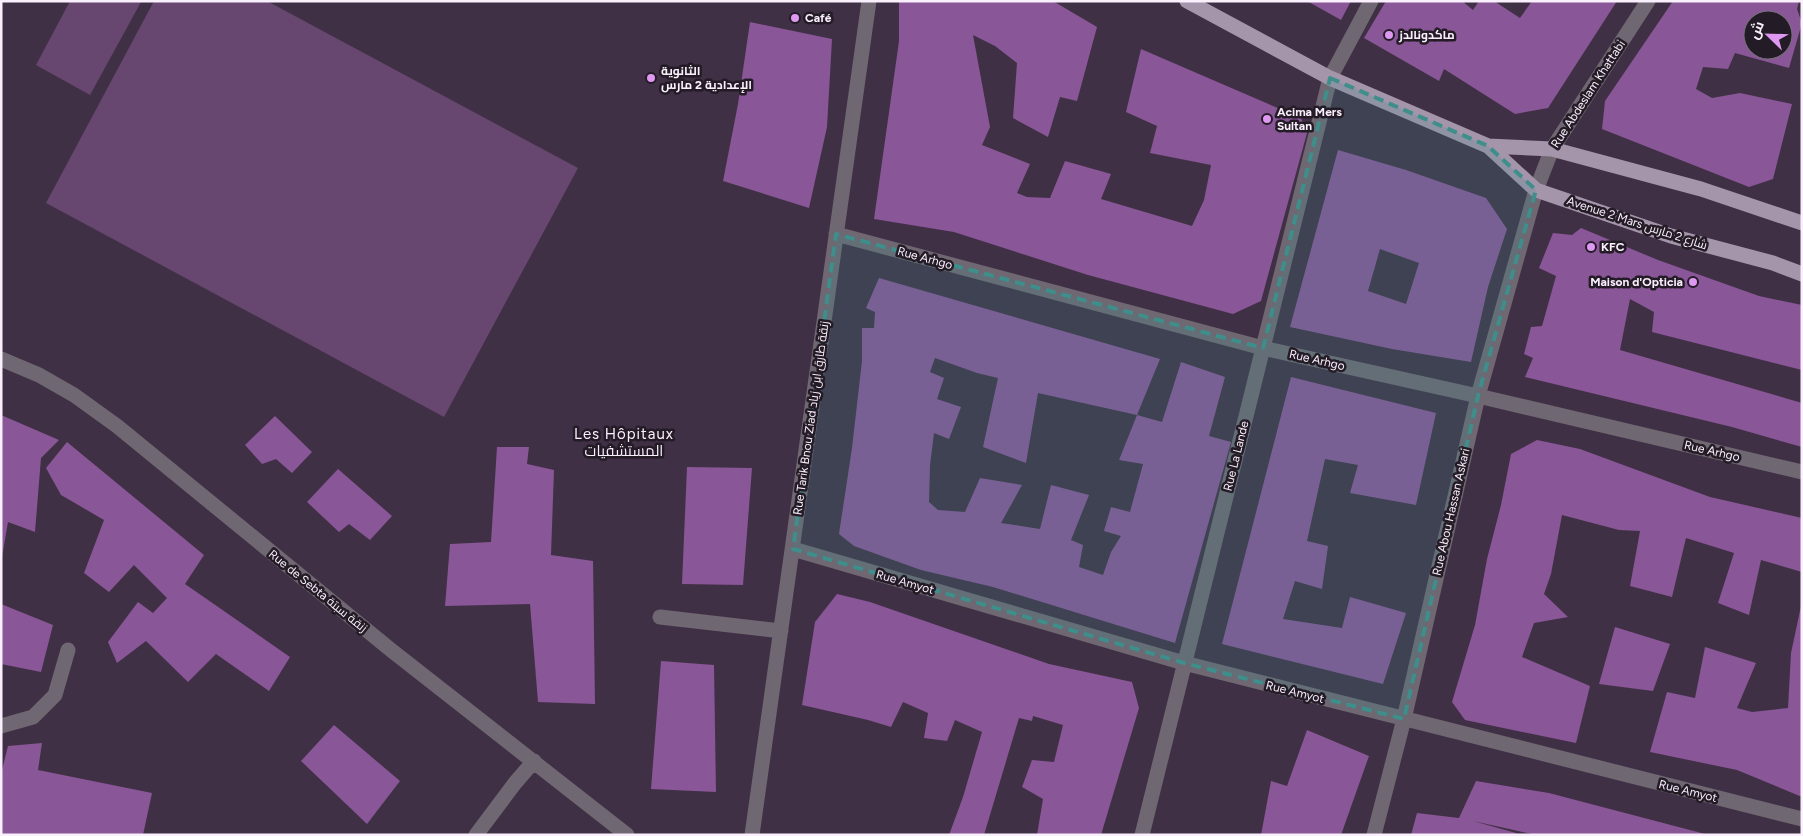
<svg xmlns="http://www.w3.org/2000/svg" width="1803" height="836" font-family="Figtree,Cairo,sans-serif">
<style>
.green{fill:#674670}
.building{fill:#895697;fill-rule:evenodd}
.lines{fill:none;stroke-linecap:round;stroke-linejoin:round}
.minor{stroke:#6f6771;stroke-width:15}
.major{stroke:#a595aa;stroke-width:15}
.marked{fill:#3e8e8b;fill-opacity:0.2;stroke:#3e8e8b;stroke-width:4;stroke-dasharray:10 6;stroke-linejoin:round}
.poi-dot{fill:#de98f2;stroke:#231b25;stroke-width:2}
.labels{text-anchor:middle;stroke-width:5;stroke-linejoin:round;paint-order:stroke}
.poi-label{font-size:12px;font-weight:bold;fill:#faf0fd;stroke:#231b25;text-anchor:start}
.street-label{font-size:12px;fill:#faf0fd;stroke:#231b25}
.quarter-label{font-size:15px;letter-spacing:1px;fill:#faf0fd;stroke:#231b25}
</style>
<rect width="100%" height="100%" fill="#403045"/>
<path class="green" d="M70,1L141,2L90,95L36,65Z
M154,1H267L578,168L444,417L46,203Z"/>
<path class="building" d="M899,1H1053L1097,27L1077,101L1060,97L1048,137L1013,118L1017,63L995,46L973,35L990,127L982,145L1030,164L1017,193L1027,197L1050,198L1065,161L1111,174L1101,199L1192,226L1204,200L1211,165L1150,153L1157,126L1126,112L1141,49L1301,118L1307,133L1261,301L1233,314L1088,275L954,232L874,219L899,41Z
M1307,1H1351L1341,20Z
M1386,1H1462L1473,10L1479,1H1494L1520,18L1532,1H1617L1548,108L1515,114L1444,69L1439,81L1364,38Z
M1673,1H1799L1797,9L1802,23L1789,68L1735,53L1728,69L1703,67L1696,89L1712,98L1740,93L1792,104L1773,179L1749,187L1602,129L1605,101ZM1753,20H1783V50H1753Z
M750,22L832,39L827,127L809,208L723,181L738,104Z
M1338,150L1406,170L1486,198L1507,229L1488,287L1471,362L1392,349L1290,327ZM1380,249L1419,263L1406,304L1368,291Z
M1581,228L1658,260L1759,296L1802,305V370L1652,332L1654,312L1630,299L1620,350L1802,403V447L1732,427L1525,377L1533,358L1524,354L1531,327L1542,326L1556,276L1539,268L1553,233L1572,235Z
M879,278L1160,359L1137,415L1038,393L1026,463L983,447L998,378L977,373L935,358L930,372L944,378L937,399L961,407L949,439L934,433L930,465L929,502L938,510L965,512L980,478L1022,485L1001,523L1040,529L1051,485L1089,495L1071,540L1083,545L1079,567L1103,575L1111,552L1121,536L1104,531L1111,507L1130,512L1143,464L1119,460L1137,415L1162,422L1181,362L1225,377L1209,436L1231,442L1175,643L993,587L921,570L854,546L839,534L852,448L862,361V328H874L875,312L866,308Z
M1291,377L1436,413L1416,505L1350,493L1358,465L1325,459L1307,541L1328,546L1322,589L1295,581L1283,619L1342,628L1350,597L1406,613L1383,684L1222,644Z
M1,415L59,440L41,458L35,532L8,522L2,557Z
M275,416L312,452L292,473L276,459L262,464L245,445Z
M1537,440L1580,449L1710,497L1802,518V572L1761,560L1749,615L1718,603L1734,553L1686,538L1672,597L1630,586L1640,531L1619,530L1562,515L1551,574L1544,594L1568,617L1534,623L1522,657L1590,686L1576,743L1465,720L1452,702L1475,625L1487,559L1501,505L1511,454Z
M67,442L204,555L185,584L290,657L269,691L216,654L188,682L146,641L117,663L108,642L138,602L153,613L167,598L134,565L109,592L84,573L104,520L61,495L46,468Z
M497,447H529L527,464L554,470L551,555L593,561L595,704L538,702L530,604L445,606L450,544L491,542Z
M687,467L752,468L743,585L682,584Z
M338,469L392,516L370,540L349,524L339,532L307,502Z
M837,594L870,602L1049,664L1132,682L1139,708L1101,835H1037L1043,799L1022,787L1032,760L1054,762L1063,725L1033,716L1032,721L1019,718L984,835H949L963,797L982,732L955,720L947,741L924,738L928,713L903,702L891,727L868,720L802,705L815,622Z
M1,604L53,625L41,672L1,664Z
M1801,606L1802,797L1737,770L1650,752L1667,692L1695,698L1705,647L1756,663L1737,708L1752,712L1788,708L1791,653Z
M1615,627L1670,644L1653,691L1599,684Z
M661,661L714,665L716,792L651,789Z
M334,725L400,781L367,824L301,761Z
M1307,730L1369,756L1341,835H1261L1271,781L1287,786Z
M42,743L38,770L152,793L143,835H1V774L8,746Z
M1476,781L1549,793L1709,835H1536L1473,821L1516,833V835H1411L1417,813L1459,818Z"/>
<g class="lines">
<path class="minor" d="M836,234L1263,348L1478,396L1802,472
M1,359L39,375L74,395L117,426L391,650L627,835
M793,549L1184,663L1802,819
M660,617L781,631
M1,726L33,717L55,695L68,650
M476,835L515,783L534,761
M752,835L869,1
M1142,835L1330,78L1371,1
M1374,835L1404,719L1478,396L1536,190L1552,149L1648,1"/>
<path class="major" d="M1187,1L1330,78L1488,146L1552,149L1701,189L1802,223
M1488,146L1536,190L1671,236L1773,263L1802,274"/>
</g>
<path class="marked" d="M1330,78L1488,146L1536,190L1478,396L1404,719L1184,663L793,549L836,234L1263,348Z"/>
<g class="poi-dot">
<circle cx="795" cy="18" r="5"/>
<circle cx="1389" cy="35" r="5"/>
<circle cx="651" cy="78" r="5"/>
<circle cx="1267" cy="119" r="5"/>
<circle cx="1591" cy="247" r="5"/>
<circle cx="1693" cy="282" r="5"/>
</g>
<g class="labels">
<g class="poi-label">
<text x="805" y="22">Café</text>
<text x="1399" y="39">ماكدونالدز</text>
<text x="661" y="75">الثانوية<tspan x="661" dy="14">الإعدادية 2 مارس</tspan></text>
<text x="1277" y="116">Acima Mers<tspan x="1277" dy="14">Sultan</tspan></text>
<text x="1601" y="251">KFC</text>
<text x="1683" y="286" text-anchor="end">Maison d'Opticia</text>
</g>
<g class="street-label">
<text transform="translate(1588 94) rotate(-57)" y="4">Rue Abdeslam Khattabi</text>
<text transform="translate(1637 223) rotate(18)" y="4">Avenue 2 Mars شارع 2 مارس</text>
<text transform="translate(925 258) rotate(15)" y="4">Rue Arhgo</text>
<text transform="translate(1317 360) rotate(13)" y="4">Rue Arhgo</text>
<text transform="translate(811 418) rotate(-82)" y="4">Rue Tarik Bnou Ziad زنقة طارق ابن زياد</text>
<text transform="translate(1712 451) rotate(13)" y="4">Rue Arhgo</text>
<text transform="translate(1236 456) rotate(-76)" y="4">Rue La Lande</text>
<text transform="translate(1451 512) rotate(-77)" y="4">Rue Abou Hassan Askari</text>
<text transform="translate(905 582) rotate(16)" y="4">Rue Amyot</text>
<text transform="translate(318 591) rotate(39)" y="4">Rue de Sebta زنقة سبتة</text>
<text transform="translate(1295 692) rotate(14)" y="4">Rue Amyot</text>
<text transform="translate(1688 791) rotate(14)" y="4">Rue Amyot</text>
</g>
<g class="quarter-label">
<text x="624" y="439">Les Hôpitaux<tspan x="624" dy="17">المستشفيات</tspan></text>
</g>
</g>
<rect width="1803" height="836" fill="none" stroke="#faf0fd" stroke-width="5"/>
<g transform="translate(1768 35) rotate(293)"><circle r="24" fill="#231b25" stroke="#79707b"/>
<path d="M0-4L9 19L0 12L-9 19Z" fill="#de98f2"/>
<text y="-8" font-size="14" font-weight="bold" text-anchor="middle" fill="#faf0fd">ش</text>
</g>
</svg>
